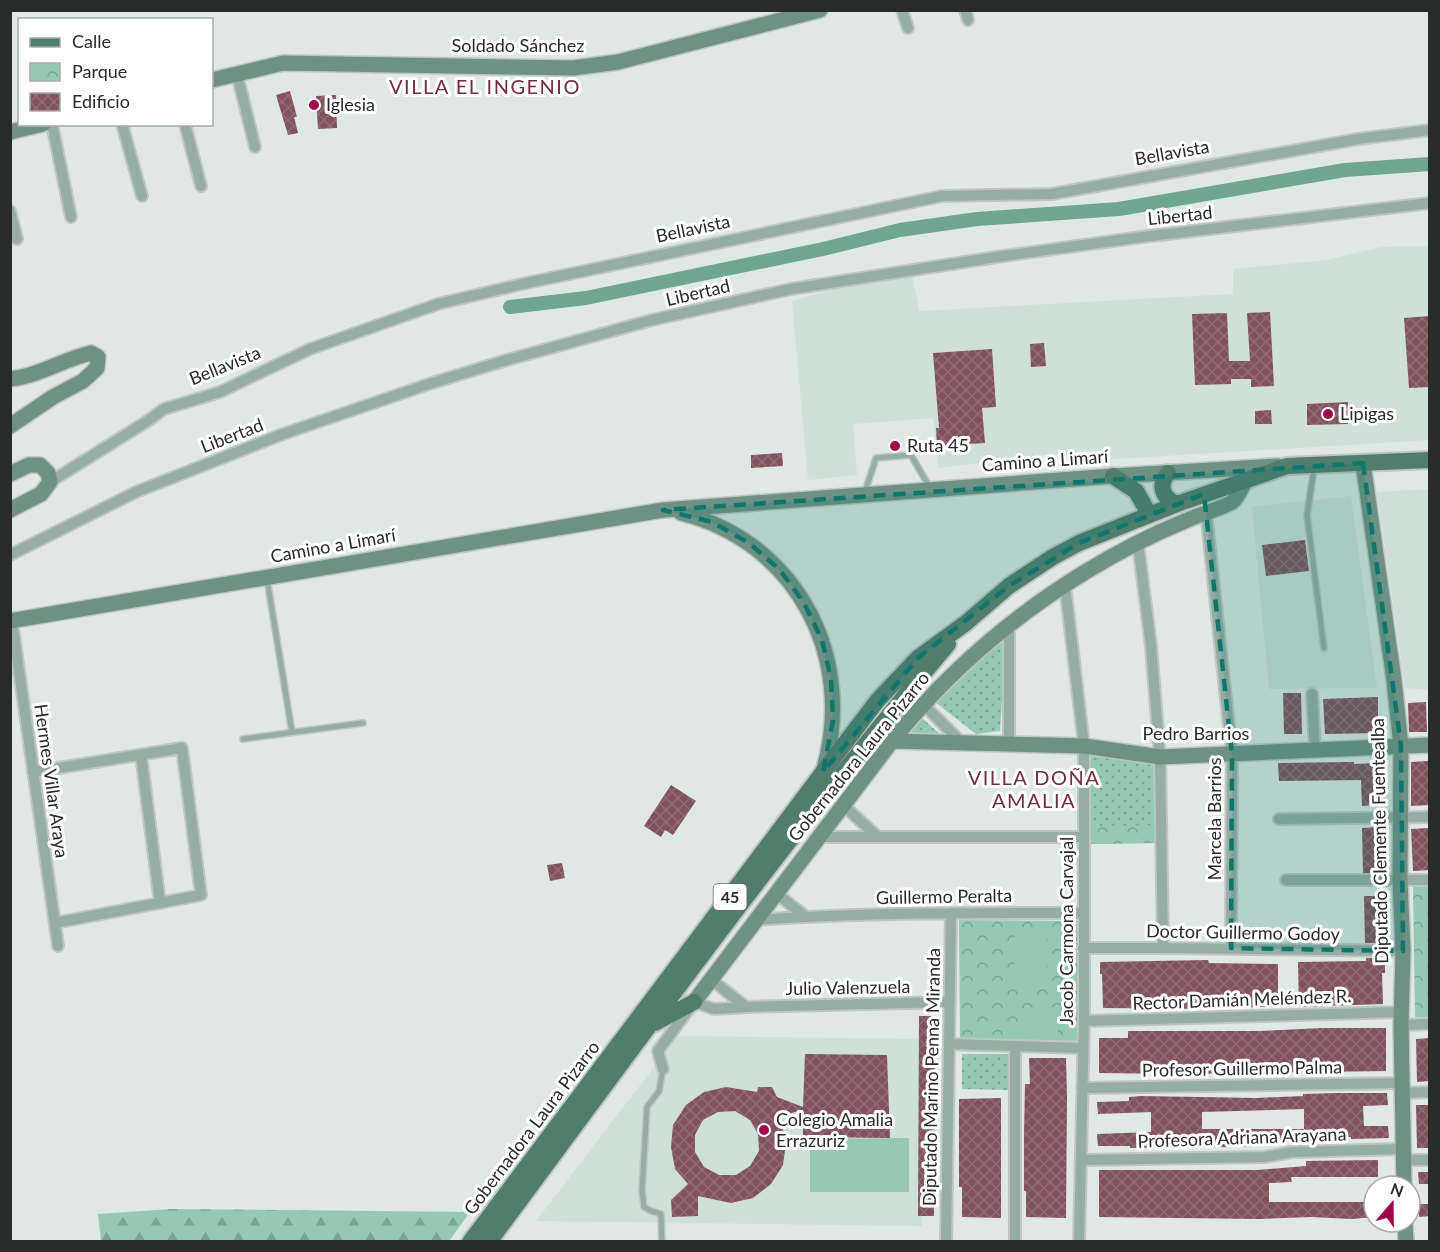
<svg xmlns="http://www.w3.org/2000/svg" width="1440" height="1252" font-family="Lato,sans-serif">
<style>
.built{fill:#cee0d8}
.grass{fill:url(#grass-dots)}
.forest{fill:url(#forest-firs)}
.park{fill:url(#park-crowns)}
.pitch{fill:#96c9b4}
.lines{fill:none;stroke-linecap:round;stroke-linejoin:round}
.canal{stroke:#6fa690;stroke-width:14}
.building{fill:url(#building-cross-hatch);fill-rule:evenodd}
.lane-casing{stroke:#bec6c3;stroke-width:8}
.street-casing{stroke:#bec6c3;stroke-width:14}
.secondary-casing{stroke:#bec6c3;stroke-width:18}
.primary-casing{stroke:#bec6c3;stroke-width:20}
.lane{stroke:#96ada3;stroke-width:5}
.street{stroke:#96ada3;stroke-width:10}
.secondary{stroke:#6e9183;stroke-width:15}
.primary{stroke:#517d6c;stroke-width:16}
.marked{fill:#0f766e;fill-opacity:0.2;stroke:#0f766e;stroke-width:4.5;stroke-dasharray:12 8;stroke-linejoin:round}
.poi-dot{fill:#a00649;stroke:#fff;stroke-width:2}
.labels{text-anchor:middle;stroke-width:6;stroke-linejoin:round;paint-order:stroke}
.shield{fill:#fff;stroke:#686b6a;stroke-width:1.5}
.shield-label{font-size:16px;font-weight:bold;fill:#282b2a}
.street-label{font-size:18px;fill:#282b2a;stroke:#fff}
.poi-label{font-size:18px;fill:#282b2a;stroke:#fff;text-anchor:start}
.neighbourhood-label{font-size:20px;letter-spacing:1.5px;fill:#732d40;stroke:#fff}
</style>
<defs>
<pattern id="grass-dots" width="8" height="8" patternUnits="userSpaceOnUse" patternTransform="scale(1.5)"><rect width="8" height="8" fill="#96c9b4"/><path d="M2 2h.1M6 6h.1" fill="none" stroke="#7aa393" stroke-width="1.8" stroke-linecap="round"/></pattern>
<pattern id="forest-firs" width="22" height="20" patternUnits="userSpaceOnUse" patternTransform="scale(1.5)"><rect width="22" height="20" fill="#96c9b4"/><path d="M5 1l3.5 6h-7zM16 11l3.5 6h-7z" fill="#7aa393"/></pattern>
<pattern id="park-crowns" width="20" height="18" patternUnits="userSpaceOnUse" patternTransform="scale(1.5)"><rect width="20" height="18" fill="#96c9b4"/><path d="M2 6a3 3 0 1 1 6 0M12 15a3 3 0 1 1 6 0" fill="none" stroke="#7aa393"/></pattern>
<pattern id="building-cross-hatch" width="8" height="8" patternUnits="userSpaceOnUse" patternTransform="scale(1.5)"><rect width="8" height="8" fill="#81515c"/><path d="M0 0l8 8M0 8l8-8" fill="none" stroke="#906c75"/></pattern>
</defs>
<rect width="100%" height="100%" fill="#dfe8e4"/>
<path class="built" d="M1429,246V440L1066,462L1062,453L938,468L933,418L853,424L857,475L808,480L792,301L856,282L912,274L919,311L1233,294V269L1327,260L1381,247Z
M1429,489H1430L1429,690L1405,688L1377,492Z
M1351,496L1377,688L1269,689L1252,507Z
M678,1036L924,1039L922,1226L536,1221Z"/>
<path class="grass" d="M1006,637L1000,731L976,734L935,702Z
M921,717L942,736L904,737Z
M1090,753L1154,762L1155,843L1090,844Z
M962,1054H1010L1009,1090L962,1089Z"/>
<path class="forest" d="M171,1209L470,1212L449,1241H101L98,1214Z"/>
<path class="park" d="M1155,825V843L1090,844V826Z
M1429,886V1017H1415L1413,887Z
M959,920L1077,921V1041L960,1039Z"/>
<path class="pitch" d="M1015,929H1047V985H1014Z
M1058,1007V1035H1021L1020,1008Z
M909,1138V1192H810V1139Z"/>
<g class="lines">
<path class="canal" d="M510,307L586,298L823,249L900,230L977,219L1119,209L1345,170L1430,164"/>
</g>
<path class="building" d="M290,91L297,117H294L298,133L288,135L276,95Z
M336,95L337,128L318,129L316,96Z
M1270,312L1274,386L1251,387V379H1231V384L1195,385L1192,314L1227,313L1229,361H1250L1247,313Z
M1430,316V387L1409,388L1404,318Z
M1044,343L1046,366L1031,367L1030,344Z
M992,349L996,407L982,408L985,443L937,446L936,428H939L933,353Z
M1348,402V424L1307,425V404Z
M1271,410L1272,424H1255V411Z
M782,453L783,466L751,468V455Z
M1305,540L1309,571L1266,576L1262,545Z
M1283,693H1301L1302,734H1284Z
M1378,697V733L1325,734L1323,699Z
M1426,702L1427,732H1409L1408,703Z
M1428,761L1429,805L1411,806V762Z
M1354,762V764L1377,763L1380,805L1362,806L1361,780L1279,781L1278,763Z
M671,785L696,801L673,835L665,830L661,837L644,826Z
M1380,827L1382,873H1363L1362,828Z
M1429,828L1430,870L1413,871L1411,829Z
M562,863L565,878L550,881L547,865Z
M1364,896H1382L1384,943H1365Z
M1366,958H1385V973H1382L1383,1004L1299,1007L1298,962L1366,961Z
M1208,960L1209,963L1278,964V1006L1222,1009L1103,1008L1102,974H1100V962Z
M919,1016H931L932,1048H935L934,1216H918Z
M1322,1028H1386V1071L1176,1074L1099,1073V1038H1128V1031H1259Z
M1430,1038V1081L1417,1082L1416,1039Z
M805,1054L887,1055L890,1138L803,1137V1110L780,1116L786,1143L783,1165L771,1184L753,1198L731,1203L698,1196V1216L672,1217L671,1200L688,1184L675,1169L671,1147L673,1125L686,1105L704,1092L726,1087L757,1092L758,1087H772L777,1097L803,1107ZM735,1111L750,1120L758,1134L759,1151L750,1166L736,1175H719L704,1167L695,1152V1135L703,1120L718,1112Z
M1029,1058H1066L1067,1096L1066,1218L1026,1217V1191H1024V1133L1025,1084H1030Z
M1338,1093H1387L1388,1105L1363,1106L1364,1126H1388L1389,1138L1351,1139V1137L1331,1138L1288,1140V1142L1256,1141V1146L1234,1147L1130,1148V1146H1098L1097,1134L1151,1132V1112L1098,1114L1097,1102L1129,1101V1097L1141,1096L1257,1098L1303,1096V1094ZM1304,1109V1129H1202V1112Z
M1001,1098V1218L962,1217V1187H959V1099Z
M1416,1105H1430V1148H1417Z
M1378,1160V1177H1291L1292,1182L1269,1183V1202H1374V1217L1352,1219L1311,1217L1259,1219L1099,1217V1170H1257L1306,1166V1161Z
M1418,1172H1430V1184H1419Z
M1419,1204H1430V1216L1419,1217Z"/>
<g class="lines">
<defs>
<path id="lane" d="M1314,469L1307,515L1324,648
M865,492L876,458L911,455L930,488
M267,579L292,732
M243,739L363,723
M662,1242L661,1214L651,1211L644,1207L642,1190L647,1107L659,1091L663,1069"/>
<path id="street" d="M902,10L908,28
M965,10L968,20
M237,74L255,147
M52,124L71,217
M122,124L142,196
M185,124L201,186
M10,211L17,239
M50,482L146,422L164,409L220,392L310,349L438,304L522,284L942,196L1052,194L1358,139L1430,130
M1206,512L1232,755L1231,948
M1138,543L1151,646L1160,757L1163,948
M10,555L136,492L283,434L432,383L507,360L652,320L791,289L1003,256L1142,237L1430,203
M1065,585L1084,746V1021L1079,1242
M12,621L58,946
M1009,625V744
M1312,694L1315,751
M922,703L962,743
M141,755L160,903
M33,772L182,748L201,895L55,923
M843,805L878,837
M1279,819L1430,817
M819,837H1083
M1286,880H1430
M776,893L806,917
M756,920C865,912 974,913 1083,913
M1083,948H1163L1403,951
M712,980L746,1007
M1084,1021L1401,1012
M1401,1025L1430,1024
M949,1044L1083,1048
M663,1069L658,1051L694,1002L714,1009L746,1007L950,1002
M1082,1088L1402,1083
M1403,1093L1430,1092
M1081,1160L1265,1157L1292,1152L1404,1149
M1403,1160H1430
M946,1242L951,913
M1015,1242V1046"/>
<path id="secondary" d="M212,80L283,63L573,68L618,62L820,10
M10,132L43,124
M10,379C39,376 64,359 91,353L98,357L97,368L83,381L53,397L10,426
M1363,463L1394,680L1401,746L1400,880L1403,951L1401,1025L1404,1186
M10,474L29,465H40L48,473L50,482L41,494L10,510
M681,513C797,542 857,658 823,772
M10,621L663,510L1113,476L1278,466
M892,741L1084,746L1160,757L1430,745
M694,1002L892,741C948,672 1011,617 1087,571C1118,552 1151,535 1185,521C1195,516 1225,507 1232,502C1238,498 1242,486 1247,479
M1405,1222L1406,1242"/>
<path id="primary" d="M1168,473C1158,485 1162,498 1177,504
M1113,476L1136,491L1149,514
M655,1023L694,1002
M470,1242L823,772L878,700L918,658L966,623L1009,586L1053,557L1079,543L1177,504L1287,466L1430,460
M489,1242C639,1040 786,836 948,644"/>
</defs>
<use href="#lane" class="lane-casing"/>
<use href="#street" class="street-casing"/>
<use href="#secondary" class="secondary-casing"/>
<use href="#primary" class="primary-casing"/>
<use href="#lane" class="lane"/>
<use href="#street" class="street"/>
<use href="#secondary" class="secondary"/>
<use href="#primary" class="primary"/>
</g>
<path class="marked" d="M1363,463L1401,746L1403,951L1231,948L1232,755L1204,494L1079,543L1009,586L918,658L823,772L833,720L831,679L822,640L804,603L780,570L749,543L712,522L663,510Z"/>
<g class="poi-dot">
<circle cx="314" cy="105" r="6"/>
<circle cx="1328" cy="414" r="6"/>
<circle cx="895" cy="446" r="6"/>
<circle cx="764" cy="1130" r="6"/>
</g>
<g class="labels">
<rect class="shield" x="713.5" y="884" width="33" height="26" rx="4.5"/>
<g class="shield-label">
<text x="730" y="903">45</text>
</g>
<g class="street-label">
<text x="518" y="52">Soldado Sánchez</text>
<text transform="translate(1172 153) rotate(-10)" y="6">Bellavista</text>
<text transform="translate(1180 216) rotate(-6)" y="6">Libertad</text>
<text transform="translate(693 229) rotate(-12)" y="6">Bellavista</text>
<text transform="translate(698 293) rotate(-13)" y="6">Libertad</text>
<text transform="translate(225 366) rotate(-22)" y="6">Bellavista</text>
<text transform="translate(232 436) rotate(-21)" y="6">Libertad</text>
<text transform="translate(1045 461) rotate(-4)" y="6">Camino a Limarí</text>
<text transform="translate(333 546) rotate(-10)" y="6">Camino a Limarí</text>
<text x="1196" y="740">Pedro Barrios</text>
<text transform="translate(859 757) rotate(-51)" y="6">Gobernadora Laura Pizarro</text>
<text transform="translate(51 781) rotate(82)" y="6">Hermes Villar Araya</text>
<text transform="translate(1215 819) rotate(-90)" y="6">Marcela Barrios</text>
<text transform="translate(1380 841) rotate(-91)" y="6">Diputado Clemente Fuentealba</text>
<text transform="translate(944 897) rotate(-1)" y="6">Guillermo Peralta</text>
<text transform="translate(1067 931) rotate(-90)" y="6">Jacob Carmona Carvajal</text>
<text transform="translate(1243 933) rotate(1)" y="6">Doctor Guillermo Godoy</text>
<text transform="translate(848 988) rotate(-1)" y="6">Julio Valenzuela</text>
<text transform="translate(1242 1000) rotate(-2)" y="6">Rector Damián Meléndez R.</text>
<text transform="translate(1242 1069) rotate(-1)" y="6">Profesor Guillermo Palma</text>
<text transform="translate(932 1077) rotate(-89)" y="6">Diputado Marino Penna Miranda</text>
<text transform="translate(532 1128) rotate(-53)" y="6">Gobernadora Laura Pizarro</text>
<text transform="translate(1242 1138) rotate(-2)" y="6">Profesora Adriana Arayana</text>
</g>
<g class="poi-label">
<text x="326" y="111">Iglesia</text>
<text x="1340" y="420">Lipigas</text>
<text x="907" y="452">Ruta 45</text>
<text x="776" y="1126">Colegio Amalia<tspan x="776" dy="21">Errazuriz</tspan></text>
</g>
<g class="neighbourhood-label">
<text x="485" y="94">VILLA EL INGENIO</text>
<text x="1034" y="785">VILLA DOÑA<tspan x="1034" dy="23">AMALIA</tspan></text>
</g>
</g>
<rect width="1440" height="1252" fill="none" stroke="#282b2a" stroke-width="24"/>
<rect x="18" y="18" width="195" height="108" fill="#ffffff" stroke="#a9aaaa" stroke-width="1.5"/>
<rect x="30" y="38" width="30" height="9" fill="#517d6c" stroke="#a9aaaa" stroke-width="1.5"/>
<text x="72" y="48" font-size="18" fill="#282b2a">Calle</text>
<rect x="30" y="63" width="30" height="18" fill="url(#park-crowns)" stroke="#a9aaaa" stroke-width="1.5"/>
<text x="72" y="78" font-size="18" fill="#282b2a">Parque</text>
<rect x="30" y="93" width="30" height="18" fill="url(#building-cross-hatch)" stroke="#a9aaaa" stroke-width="1.5"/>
<text x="72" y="108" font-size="18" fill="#282b2a">Edificio</text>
<g transform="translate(1392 1204) rotate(20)"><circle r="28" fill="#ffffff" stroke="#a9aaaa" stroke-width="1.5"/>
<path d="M0-4.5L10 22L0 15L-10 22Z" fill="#a00649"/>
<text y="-9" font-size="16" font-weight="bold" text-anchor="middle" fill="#282b2a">N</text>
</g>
</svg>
